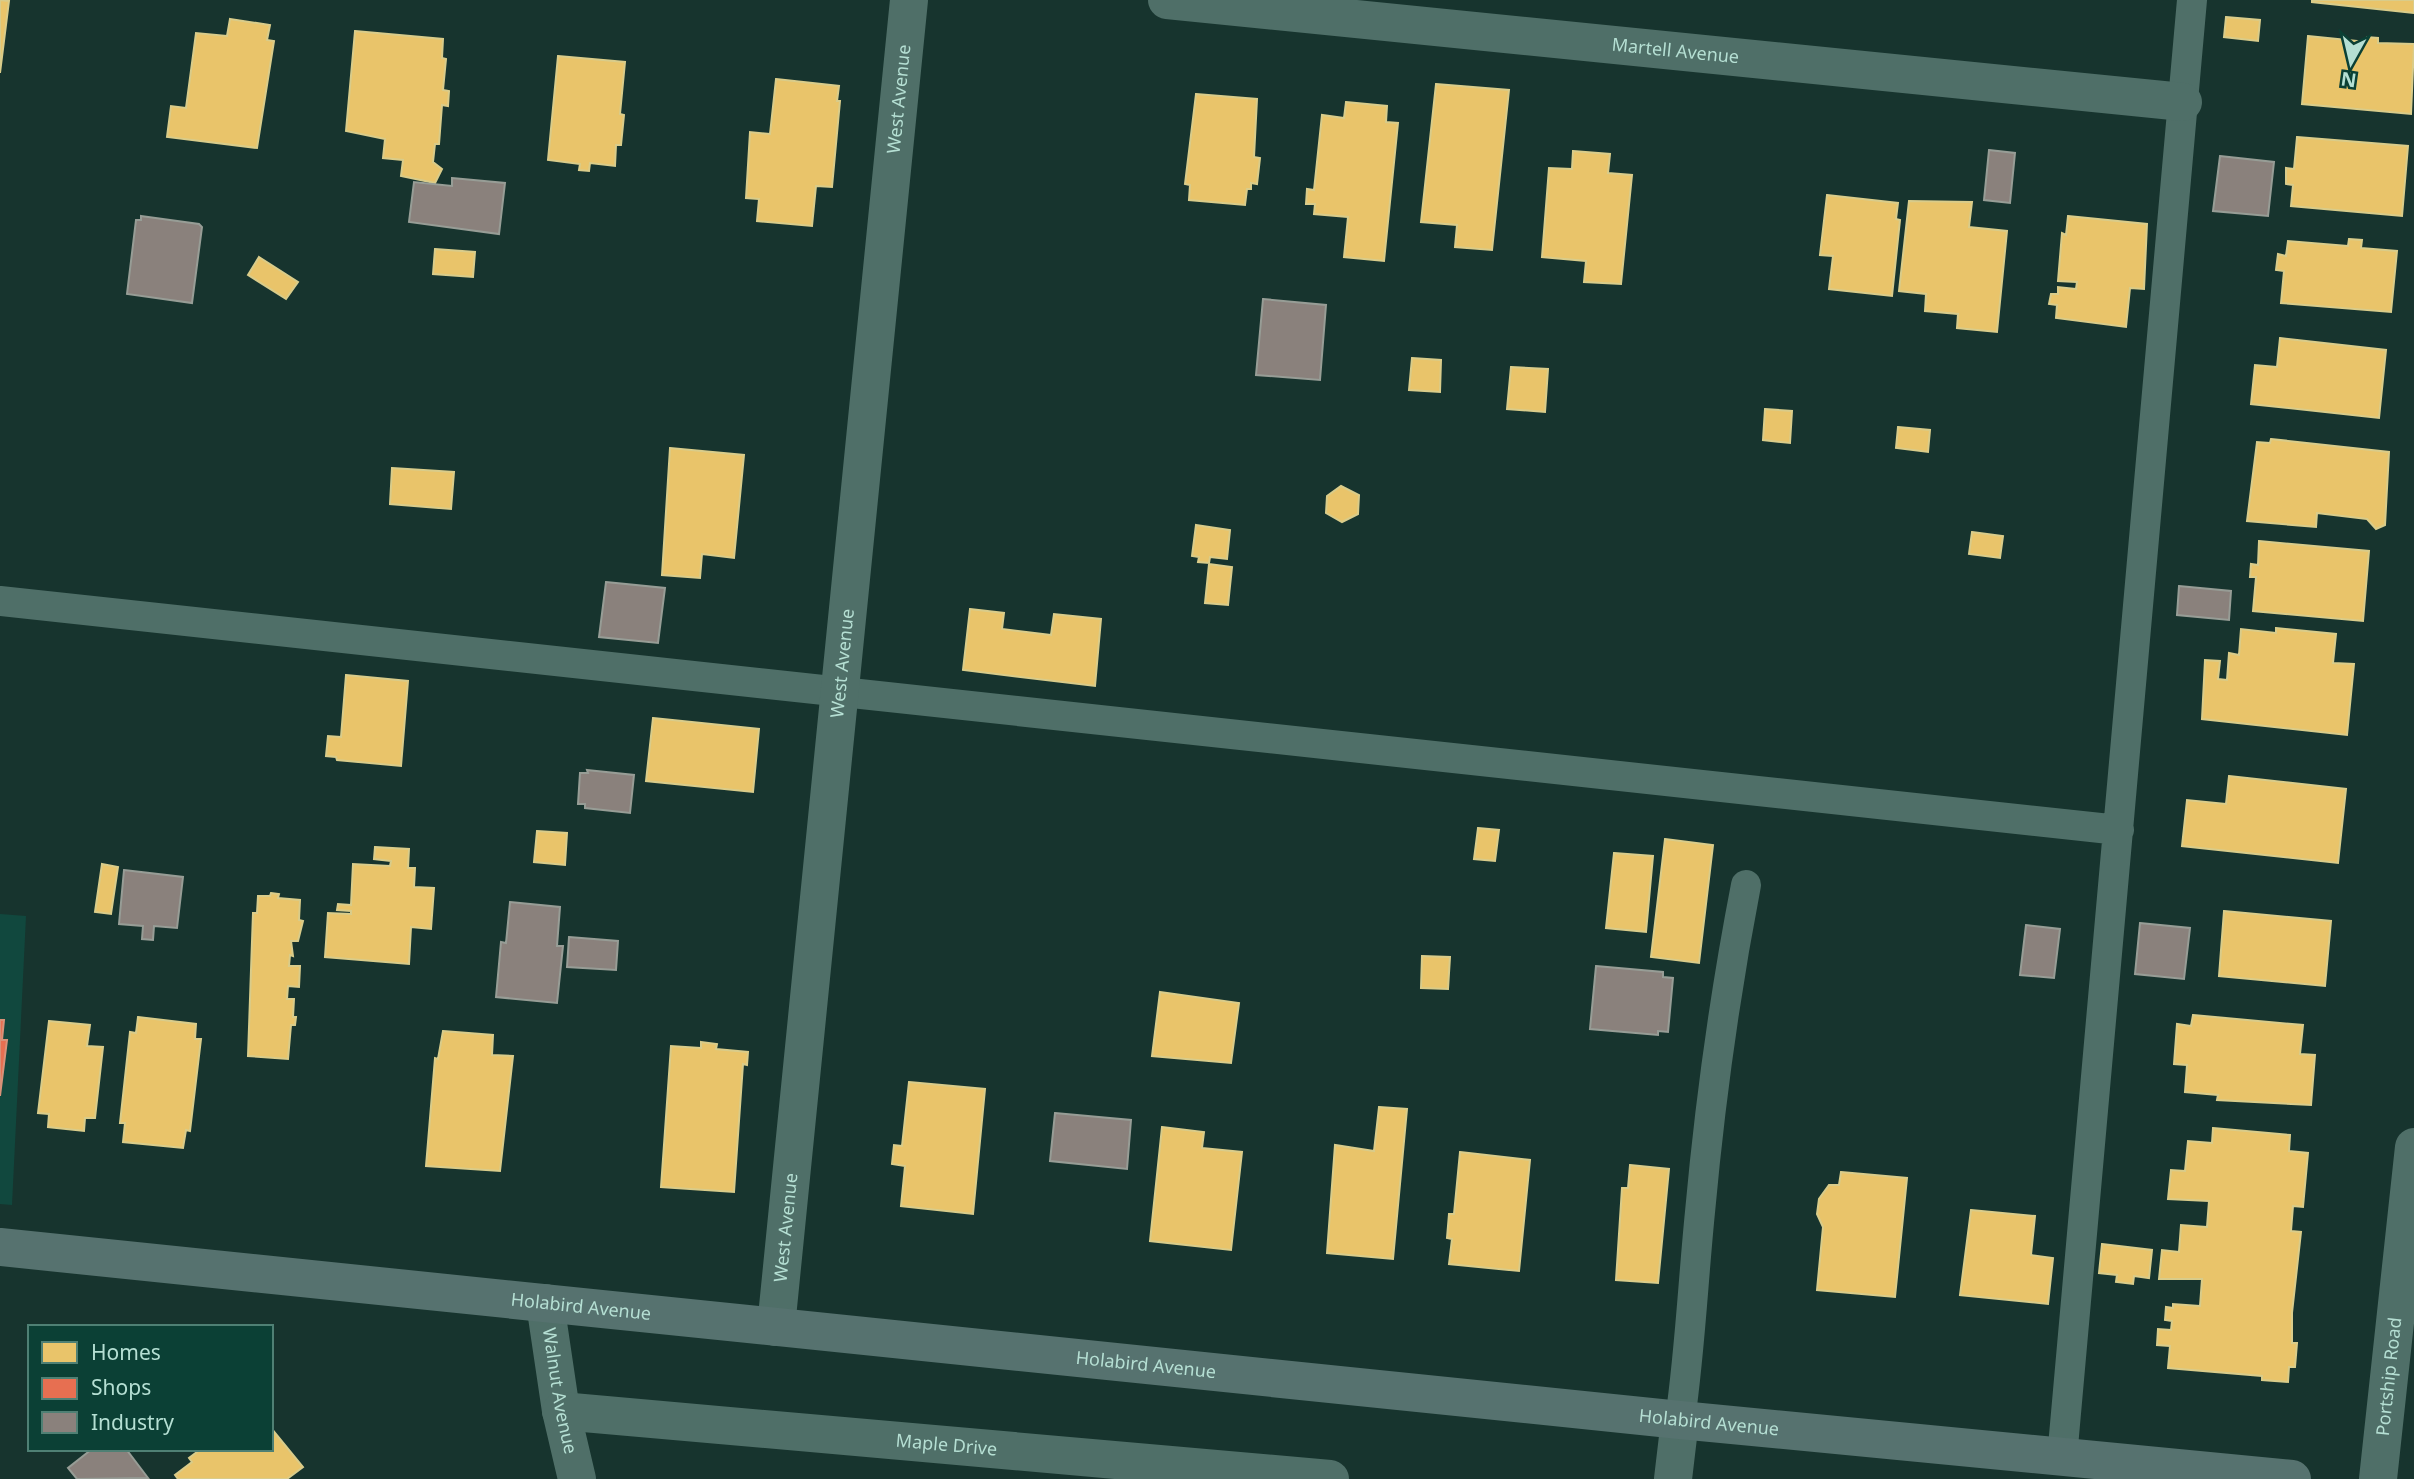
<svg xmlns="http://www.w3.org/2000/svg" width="2414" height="1479" font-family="'Noto Sans',sans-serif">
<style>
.built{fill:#11483e}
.homes{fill:#e9c46a;stroke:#d9cc8a;stroke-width:2}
.shops{fill:#e76f51;stroke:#d89178;stroke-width:2}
.industry{fill:#8a817c;stroke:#979d96;stroke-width:2}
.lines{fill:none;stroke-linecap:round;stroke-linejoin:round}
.lane{stroke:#4f6f68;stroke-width:30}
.street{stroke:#4f6f68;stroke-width:38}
.secondary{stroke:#56726f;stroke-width:38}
.labels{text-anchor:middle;stroke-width:7;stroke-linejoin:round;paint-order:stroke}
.street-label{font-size:18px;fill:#b5dfd3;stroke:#0b4035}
</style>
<rect width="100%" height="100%" fill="#17342e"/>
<path class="built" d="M0,914L26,916L12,1205L0,1204Z"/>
<path class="homes" d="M0,0L9,1L0,73Z
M2312,0H2414V13L2312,2Z
M2226,17L2260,20L2258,41L2224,37Z
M230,19L270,25L267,40L274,41L257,148L167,137L171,106L186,108L196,33L227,36Z
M355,31L443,39L442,58L446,59L443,90L449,91L448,106L442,105L439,144H435L433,162L442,169L435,183L401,176L403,160L383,158L385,139L346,131Z
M2308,36L2367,42V37L2378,38V43L2414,44L2411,114L2302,104Z
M558,56L625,62L620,114L624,115L621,145H616L615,166L590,163L589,171L579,170L580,164L548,160Z
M776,79L839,86L837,101H840L832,187L816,186L812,226L757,221L759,199L746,198L750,132L770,134Z
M1436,84L1509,90L1492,250L1455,247L1457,225L1421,222Z
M1196,94L1257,99L1254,157L1260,158L1257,184L1251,183V189H1247L1245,205L1189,200L1190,185L1185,184Z
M1346,102L1387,106L1386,122L1398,123L1384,261L1344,257L1348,217L1314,214L1315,204H1306L1307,189L1314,190L1322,115L1344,118Z
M2297,137L2408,146L2402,216L2291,206L2293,185L2286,184V168L2294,169Z
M1573,151L1610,154L1608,173L1632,175L1621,284L1584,282L1586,261L1542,257L1549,168L1572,169Z
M1827,195L1898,203L1896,219L1900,220L1892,296L1829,289L1833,256L1820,255Z
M1909,201L1972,202L1969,227L2007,231L1997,332L1957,328L1958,314L1925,311L1926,294L1899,291Z
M2068,216L2147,224L2144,289L2130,288L2126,327L2056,318L2057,305L2049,304L2051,294H2058V287L2076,289L2077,282L2058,281L2062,233L2066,235Z
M2349,239L2362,240L2361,248L2397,251L2391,312L2281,303L2284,271L2276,270L2278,254L2286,256L2288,241L2348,246Z
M435,249L475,252L473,277L433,274Z
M259,257L298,282L286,299L248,275Z
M2280,338L2386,350L2379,418L2251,404L2255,365L2277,367Z
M1412,358L1441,360L1440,392L1409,390Z
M1511,367L1548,369L1545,412L1507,409Z
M1765,409L1792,411L1790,443L1763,440Z
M1898,427L1930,430L1928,452L1896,448Z
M2271,439L2389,452L2385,525L2376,529L2367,519L2317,513L2316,527L2247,521L2257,442L2270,443Z
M670,448L744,455L734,558L702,554L700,578L662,575Z
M392,468L454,472L451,509L390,504Z
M1341,486L1359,495L1358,514L1342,522L1326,513L1327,496Z
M1196,525L1230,530L1227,559L1210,557L1209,563L1198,562L1199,557L1192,556Z
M1972,532L2003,536L2000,558L1969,554Z
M2259,541L2369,551L2363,621L2253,611L2256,577H2250L2251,564L2258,565Z
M1209,564L1232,567L1228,605L1205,603Z
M970,609L1004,613L1002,629L1051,635L1054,614L1101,619L1095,686L963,670Z
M2276,628L2336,634L2333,663L2354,664L2347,735L2202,719L2205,660L2220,661L2218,679L2227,680L2229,653L2239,655L2241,629L2276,633Z
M346,675L408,681L401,766L337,760L336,757L326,756L328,736L341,737Z
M653,718L759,729L753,792L646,781Z
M2229,776L2346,789L2338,863L2182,846L2187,800L2226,804Z
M1478,828L1499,830L1495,861L1474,859Z
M537,831L567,833L565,865L534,862Z
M1665,839L1713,845L1699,963L1651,957Z
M375,847L409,849L408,868H415L414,887L434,888L431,929L411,927L409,964L325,957L328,913L351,914V911L337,910L338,904L351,905L353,864L390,866L391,861L374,859Z
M1614,853L1653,856L1646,932L1606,928Z
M102,864L118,867L111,914L95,912Z
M271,893L279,894L278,898L300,900L299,920L303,921L298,941H291L293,956L290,955L289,966H300L299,987L288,986L287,999H294L293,1017H296L295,1025H291L288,1059L248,1056L253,913H257L258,896H270Z
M2224,911L2331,921L2325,986L2219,976Z
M1422,956L1450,957L1448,989L1421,988Z
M1160,992L1239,1003L1231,1063L1152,1056Z
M2193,1015L2303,1025L2300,1054L2315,1055L2311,1105L2217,1100L2218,1095L2185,1092L2187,1065L2174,1064L2177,1024L2191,1026Z
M138,1017L196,1024L195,1039H201L190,1131L186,1130L183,1148L123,1142L125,1123H120L130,1032L136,1033Z
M49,1021L90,1025L87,1046L103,1047L95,1118H85L84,1131L48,1127L49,1114L38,1113Z
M443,1031L493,1035L492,1055L513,1056L500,1171L426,1166L435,1058L438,1059Z
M701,1042L717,1044L716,1049L748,1052L747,1065L743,1064L734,1192L661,1187L671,1046L701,1048Z
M909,1082L985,1089L973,1214L901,1206L905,1166L892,1164L894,1145L902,1146Z
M1379,1107L1407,1109L1393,1259L1327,1253L1335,1145L1374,1151Z
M1162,1127L1204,1132L1202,1148L1242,1152L1231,1250L1150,1241Z
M2213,1128L2290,1135L2289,1151L2308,1153L2303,1207L2293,1206L2291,1231L2301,1232L2292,1313V1343H2297L2295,1367H2289L2288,1382L2262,1380V1376L2168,1368L2170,1346L2157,1345L2158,1329L2171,1330L2172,1321L2165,1320L2166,1307L2173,1308V1304L2200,1306L2202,1279H2159L2162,1250L2179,1252L2181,1225L2207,1227L2209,1201L2168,1199L2171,1170L2185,1171L2188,1141L2212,1143Z
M1460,1152L1530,1160L1519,1271L1449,1264L1452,1239L1447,1238L1449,1214H1454Z
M1630,1165L1669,1169L1658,1283L1616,1280L1622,1188H1628Z
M1841,1172L1907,1178L1895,1297L1817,1290L1823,1227L1817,1214L1819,1199L1829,1185H1839Z
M1971,1210L2035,1216L2031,1255L2053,1258L2048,1304L1960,1295Z
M2102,1244L2152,1250L2149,1278L2134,1276L2133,1284L2116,1282L2117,1275L2099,1273Z
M271,1428L303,1467L287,1479H178L175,1475L192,1462L189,1458L201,1449H271Z"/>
<path class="shops" d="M0,1020H4L2,1040H7L0,1096Z"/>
<path class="industry" d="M1989,150L2015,153L2010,203L1984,200Z
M2220,156L2274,162L2268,216L2213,211Z
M452,178L505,183L499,234L409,222L414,182L452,186Z
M141,216L199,224L202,227L192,303L127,294L136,220H141Z
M1263,299L1326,305L1320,380L1256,375Z
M606,582L665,588L658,643L599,637Z
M2179,586L2231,591L2229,620L2177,615Z
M587,770L634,775L630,813L585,808V804H578L580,773H588Z
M124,870L183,877L177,928L154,926L153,940L142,939L143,926L119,924Z
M510,902L560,907L557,946H563L557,1003L496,997L501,942L506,943Z
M2140,923L2190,928L2184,979L2135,974Z
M2026,925L2060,929L2054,978L2020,975Z
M569,937L618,941L616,970L567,967Z
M1596,966L1663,972V977L1673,978L1668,1032L1658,1031V1035L1590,1029Z
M1055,1113L1131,1120L1127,1169L1050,1161Z
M92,1449H126L148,1478L77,1479L68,1468Z"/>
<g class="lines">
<path class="lane" d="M0,601L2119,830
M1680,1420C1690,1351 1693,1282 1700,1212C1710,1102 1725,993 1746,885
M2062,1458L2192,0"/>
<g class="street">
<path id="s1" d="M1167,0L2183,102"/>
<path id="s2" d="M545,1303L561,1411L577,1479"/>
<path id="s3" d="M776,1327L909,0"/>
<path id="s4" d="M561,1411L1330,1479"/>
<path d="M1673,1479L1680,1420"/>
<path id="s5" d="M2378,1479L2414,1147"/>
</g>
<path class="secondary" id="s6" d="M0,1247L1680,1420L2292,1479"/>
</g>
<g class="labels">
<g class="street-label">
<text dy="6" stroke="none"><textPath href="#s1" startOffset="511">Martell Avenue</textPath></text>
<text dy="6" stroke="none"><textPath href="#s3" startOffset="1234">West Avenue</textPath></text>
<text dy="6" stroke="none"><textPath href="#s3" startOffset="667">West Avenue</textPath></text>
<text dy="6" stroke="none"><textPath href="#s3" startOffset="100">West Avenue</textPath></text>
<text dy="6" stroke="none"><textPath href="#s6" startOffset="584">Holabird Avenue</textPath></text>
<text dy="6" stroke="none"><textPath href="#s6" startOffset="1152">Holabird Avenue</textPath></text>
<text dy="6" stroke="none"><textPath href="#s5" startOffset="103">Portship Road</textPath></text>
<text dy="6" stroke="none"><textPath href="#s2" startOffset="89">Walnut Avenue</textPath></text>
<text dy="6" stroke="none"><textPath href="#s6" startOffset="1718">Holabird Avenue</textPath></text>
<text dy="6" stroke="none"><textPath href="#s4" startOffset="387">Maple Drive</textPath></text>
</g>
</g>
<rect x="28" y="1325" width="245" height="126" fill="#0b4035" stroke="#4f8074" stroke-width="2"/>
<rect x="42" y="1342" width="35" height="21" fill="#e9c46a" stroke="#4f8074" stroke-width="2"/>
<text x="91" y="1360" font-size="21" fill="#b5dfd3">Homes</text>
<rect x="42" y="1378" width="35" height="21" fill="#e76f51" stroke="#4f8074" stroke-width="2"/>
<text x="91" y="1395" font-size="21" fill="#b5dfd3">Shops</text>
<rect x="42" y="1412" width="35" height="21" fill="#8a817c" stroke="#4f8074" stroke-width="2"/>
<text x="91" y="1430" font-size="21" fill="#b5dfd3">Industry</text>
<g transform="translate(2351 63) rotate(188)" stroke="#0b4035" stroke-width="5" paint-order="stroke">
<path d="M0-5L12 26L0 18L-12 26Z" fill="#b5dfd3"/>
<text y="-10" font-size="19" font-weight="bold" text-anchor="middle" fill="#b5dfd3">N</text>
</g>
</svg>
